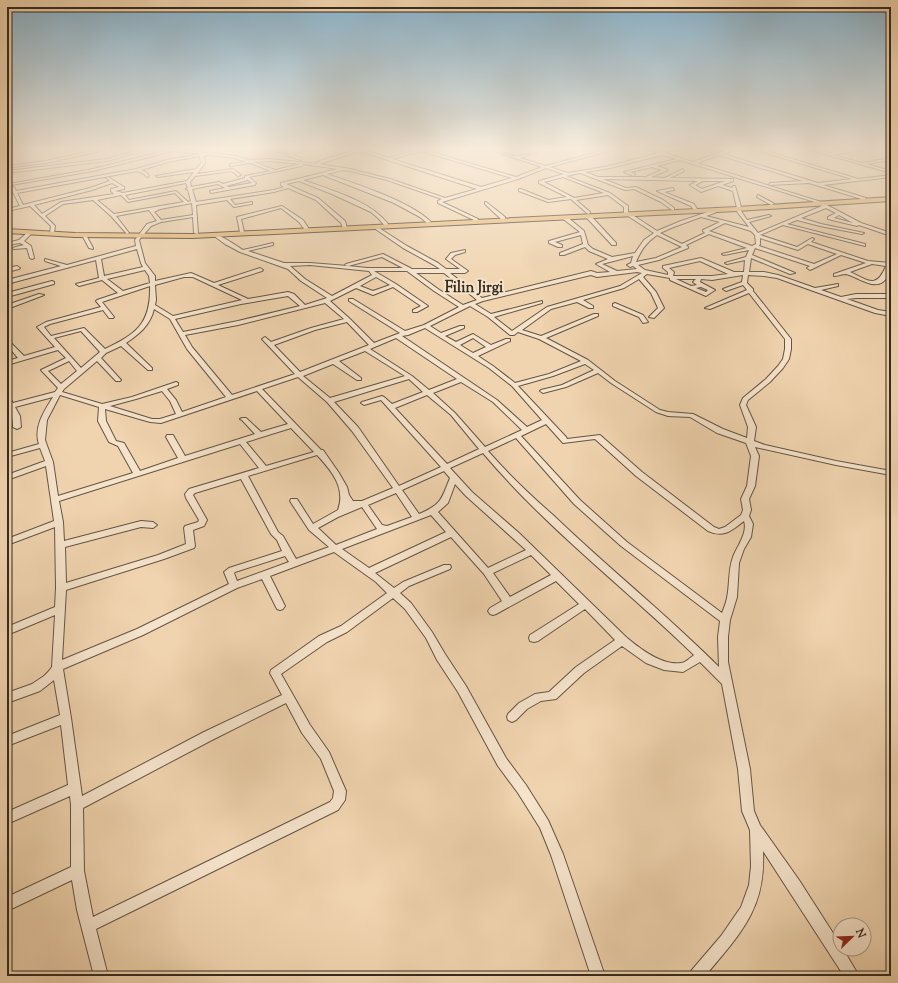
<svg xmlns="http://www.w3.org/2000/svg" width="898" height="983" font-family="'Sorts Mill Goudy',serif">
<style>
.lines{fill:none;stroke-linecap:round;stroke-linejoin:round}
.street-casing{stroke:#645543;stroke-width:2}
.primary-casing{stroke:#352b1f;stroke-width:2}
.street{fill:#f5e3cb;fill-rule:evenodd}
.primary{fill:#e8ba78;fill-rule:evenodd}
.labels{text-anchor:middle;stroke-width:4;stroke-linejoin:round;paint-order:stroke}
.far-neighbourhood-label{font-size:15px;font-weight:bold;fill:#352b1f;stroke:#f5e3cb}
</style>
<rect width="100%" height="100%" fill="#f0d4af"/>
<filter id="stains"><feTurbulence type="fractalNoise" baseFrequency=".005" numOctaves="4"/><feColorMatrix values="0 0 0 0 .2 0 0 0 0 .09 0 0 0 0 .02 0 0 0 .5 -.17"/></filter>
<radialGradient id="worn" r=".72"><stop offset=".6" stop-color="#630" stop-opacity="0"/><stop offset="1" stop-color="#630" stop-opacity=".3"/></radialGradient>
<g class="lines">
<defs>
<path id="street" d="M106,148H114L46,163L10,167L8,166L46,161Z
M145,148H152L107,161L7,173V171L107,159Z
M167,148L207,153L211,148H214L211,153L236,156L248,160L269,159L317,164V162L362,148H365L364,150L389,158L426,148L425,150L516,177L542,167L484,148C495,148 508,157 517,156C528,156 537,148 547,148L520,158L546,166L612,148H619L550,167L568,173L610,166L658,153L644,148C650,148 655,151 661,152C666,152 672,148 677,148L665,153L693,162L732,148H738L723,154L818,183L852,179L750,148H756L858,179L891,175V177L823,185L866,198L865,200L809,183L769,185L770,183L803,181L719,155L697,163L821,202L861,223L891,233V236L859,225L857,226L828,219V217L836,213L826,208L801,218L821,224L864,233L862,234L820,226L797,220L787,224L865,244V246L783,225L760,235L797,247L812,238L814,239L811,242L868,261L891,263C891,267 889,270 888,275C879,295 859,277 846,274C842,274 838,276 834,276V274L866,263L841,255L810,270L807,268L810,266L755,248L752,255L795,273L790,274L751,258L749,272H764L778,275L815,288L838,284V286L821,290L841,297L856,294H891V298H856L847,299L878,310L891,312V316L875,313L777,278L764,276L748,275L747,283L753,289V291L791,339V349L789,359L783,368L770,382L748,400L746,405L756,427L754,441L765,445L836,461L891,471V475L836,465L755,447L759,456L755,486L749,499L751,510L749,516L753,524L751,537L744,549L739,563L737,597L730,620L728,637V662L750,769L754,811L760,825L799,880L840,944V949H843L859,976H844L763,851C766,909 740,934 705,976H689L691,971L721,936L741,907L749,885L751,866L750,830L742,811L738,769L722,684L700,662L683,672L664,670L646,663L622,646L584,673L556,699L541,701L527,709L516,720L512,722L508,720L507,717L508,714L519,703L535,694L549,692L576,667L615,640L585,609L538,641L534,642L530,641L529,638L530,635L579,604L556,581L496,614L493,615L490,614L488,611L490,608L502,601L484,574L451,537L375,573L394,588L403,582L444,565H450L451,567L450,569L409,586L400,593L411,603L432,632L445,654L466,686L506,758L526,785L548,820L563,854L605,976H591L551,855L540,828L518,793L498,766L458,692L437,660L426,638L405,609L393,598L347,632L327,642L281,674L310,725L329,752L346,791L345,800L338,810L96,929L108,976H94L77,910L72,880L7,911V897L71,867V805L70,796L7,824V812L68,785L61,725L7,746V736L60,715L54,680L40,691L7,703V693L32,684L44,676L49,671L52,667L55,615L7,635V627L55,607L56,588L55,527L7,545V539L54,521L46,466L7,480V475L45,461L40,448L7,457V453L39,444C33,427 45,410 53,397L15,407L20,416L21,427L17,429L13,427L12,416L9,409H7V396L9,397L13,403L55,392L58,388L41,370L66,358L58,350L7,365V361L18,358L7,345V343H11L24,356L55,347L37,327L46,322L101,307L96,301L97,300L118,293L102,280L79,286L76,284L99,278L96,260L7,284V280L61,266L45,261V259L67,265L136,246L135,240L147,224L157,221L149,210L116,216L129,233L127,234L111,216L93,200L63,204L45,216L55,226L54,233L52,234L50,233L51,226L30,206L7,211V209L20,206L11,188L14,187L16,191L136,169L167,160L202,154L173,151L93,171L11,185L9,184L93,169L168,150ZM360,151L477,189L445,198L390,179L350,169L319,164ZM421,151L512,178L481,187L392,159ZM209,155L235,158L246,162L230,164V166L250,163L271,171L245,176V178L223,184L219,182L191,187L190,182L195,176L232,171L238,176L241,175L233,169L197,174L205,163L204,156ZM662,155L677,159L624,172L634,176L635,174L630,172L652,167L662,170L646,177H598L585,172L610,168ZM200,156L201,163L196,169L156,176L158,177L194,172L187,181L123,193L115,191L124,189V187L108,177L106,178L110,181L90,188L23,205L17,193L137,171L144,174L147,177L149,176L146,172L141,170L168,162ZM680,160L818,203L822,206L758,233L749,222L771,216L769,215L747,220L739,208L741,207L735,186H733L732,188L722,185L733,181V179L670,178L684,171L683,169L665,178L651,177L668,170L657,166ZM269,161L301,164L275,170L253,162ZM303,164L338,169L281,183V185L284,187L274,190L196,202L192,189L218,184L225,188L210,191L211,193L255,185L256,183L249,177L302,166ZM546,168L564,174L539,181V183L567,197L548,200L521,189H519V191L548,202L571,199L588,214L590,213V212L576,200L608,195L624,207V212L625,214L654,233L644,240L635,253L612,257L593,249L588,245L584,231L566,216H562V218L580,232L549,241V243L558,247H562V245L555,242L581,235L583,244L560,253V255H564L585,247L589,251L608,259L596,264L610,272L597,273L591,271L482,298L450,273H465L468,271L451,259L455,255L465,252V250L451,253L446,259L460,269H446L438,263L407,246L376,226H374V228L403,248L434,265L440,269H412L383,254L346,264L345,265L348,266L310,263H284L248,251L273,245V243L243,250C237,246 219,234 214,234V236L225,244L240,252L288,269L301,281L327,298L305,305L294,294L288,292L248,299L218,285L262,271L263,270L260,268L214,283L191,273L155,281V276L145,263L139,240L151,226L161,222L193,217L194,233L198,234L196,205L227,200L234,207L251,204H252V202L235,205L230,199L274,192L288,188L316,200L341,223L343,228H347L345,221L318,198L286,184L299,181L332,194L371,212L379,219L384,225H388V224C371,201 330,190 303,180L323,175L394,203L420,217L427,223L431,222C410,201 356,184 327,174L343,170L350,171L387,180L442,199L438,201V203L476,221L478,220V219L442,202L518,179ZM580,173L625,190L634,189L661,202L672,210H674V208L663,200L636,187L626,188L603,179L698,181L690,185L701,192L718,186L733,191L737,208L735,209L749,227L706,216L722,210V208H720L681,221L657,231L628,212V206L610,193L566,176ZM563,177L604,193L574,198L544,182ZM248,180L252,183L229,187L226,186ZM703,181H725L702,189L695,185ZM112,183L119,187L111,189V191L114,194L61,202L42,214L34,205L92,190ZM186,183L188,188L186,189L188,190L191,201L188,202L176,191L129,200L125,195ZM175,193L184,202L114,214L97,200L121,195L128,202ZM192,203L193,215L161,220L154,212L160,209ZM839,215L853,223L834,218ZM701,217L720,222L703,230V231L705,233L682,244L660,233L671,228ZM725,223L751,231L755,235L756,244L752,246L709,231ZM709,234L747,248L722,254L724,255L749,250L746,257L725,263L727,264L745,260L744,272H734L701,258L663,266V268L668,272V275L645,270L638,265L659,260L688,248V247L686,245ZM657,235L682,247L656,258L636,262C641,250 646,243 657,235ZM760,238L798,250L808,244L837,254L814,264L759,246L760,244ZM137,249L141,263L143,267L104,276L101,259ZM633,256L631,263L627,265L630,267L633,266L637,269L617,271L602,264ZM382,257L403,268H367L348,266ZM700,261L728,274L712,276H673L674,272L669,268ZM872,264L886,266C876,290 868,280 850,272ZM310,265L369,271L372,275L332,296L305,279L290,266ZM145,270L149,276L150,283L123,291L107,279ZM374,271H407L434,291L459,307L424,325L405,331L353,299H349V301L400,333L374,343L350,319L330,301L356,288L373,295L393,287L421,306L413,310V312H417L428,306L396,284ZM637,272L642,273L620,286L547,307L512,331L494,317L542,303V301L491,314L475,304L483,301L591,275L597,277ZM416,273H444L477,300L463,305L438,289ZM647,274L670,278V280L706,296L715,290L700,282L701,279L712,280L743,275L742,282L723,289L726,291L743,285L747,290L705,308L710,309L749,293L785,339V349L783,359L778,366L766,379L743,398L740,405L748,427L747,438L723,429L693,414L668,412L660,410L615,381L588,360L546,338L598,316V314H594L541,336L522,330L551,309L577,302L589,308H593V306L583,300L624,288L639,279L651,293L658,308L649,317L654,318L664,308L656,292L643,277ZM184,277H193L242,300L173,316L155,305L156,300L155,285ZM376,277L390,285L373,291L360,286ZM676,279H696L693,282L697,285L691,286ZM150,286C151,324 136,334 105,349L84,328L51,336L44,327L50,324L103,310L109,318H113L114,317L102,302ZM701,287L708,290L706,292L696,288ZM288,296L300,306L238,321L183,332L175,319L241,304ZM325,303L344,319L311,328L271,342L265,337L262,339L295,374L232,395L192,347L185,335L238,325ZM470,306L488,317L510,335H514L518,332L539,339L581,361L549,374L515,383L493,366L478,356L510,341V339H506L491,345L473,334L456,342L445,336L464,328V326H460L441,333L430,326ZM154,309L170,319L187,349L226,397L182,412L176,400L167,389L178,385V383L176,382L132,397L102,404L62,392L64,389L97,361L116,381H120L121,380L101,358L106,353L121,346L148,370H152V368L126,343C139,334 150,326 154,309ZM347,322L369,345L300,372L274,345L315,330ZM425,328L489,368L512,386L542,420L527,427L497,400L402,336L408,335ZM81,331L100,352L81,368L54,338ZM396,338L457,379L429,390L412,376L370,349ZM473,338L486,347L473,353L460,345ZM365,351L405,376L330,398L303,376L333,364L357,380H361V378L339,361ZM69,361L77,371L61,384L48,371ZM585,364L594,370L562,385L541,390L540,391L543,393L566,387L598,373L611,383L656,412L668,416L690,417L717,433L746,443L751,456L747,486L741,499L743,510L741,515L725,527L719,529L714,527L642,472L600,435L567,439L566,437L518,386L553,376ZM298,377L327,402L352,431L393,488L362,501H353L349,495L347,487L339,473L323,450H321L262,389ZM409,379L423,392L392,404L384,397L382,396L362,402L361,403L364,405L381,400L441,467L399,486L358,427L334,402ZM461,382L493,402L522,430L485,447L455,413L433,393ZM162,391L170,401L176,414L160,419H152L110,406L136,399ZM257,391L288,424L261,432L246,418H242L240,419L242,420L255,434L185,456L173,435H167L166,437L178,458L140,471L124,443L116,441L106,421L105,409L150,422L161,423ZM60,395L99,407L98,421L109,442L118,446L133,473L58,496L53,462L45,440L47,420ZM427,395L451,415L479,449L447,464L395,408ZM546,424L563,443L595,439L636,476L708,531C724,538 731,531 744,521C748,533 737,546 733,557C728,570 730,584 727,598C726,603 724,608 722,613L627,542L580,500L521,436ZM291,428L314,452L266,466L246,442ZM516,438L574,504L621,546L720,621L718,637L719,667C666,614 607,567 553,515C530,495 508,474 488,451ZM240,444L259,468L189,489L185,494L186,498L199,520L198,522L185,526L184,528L186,544L158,555L66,583L65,547L141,527L153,528L157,525L153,522L141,521L64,541L63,522L59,501ZM483,453C546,528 624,587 694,655C690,658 685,663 681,663C662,666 639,648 626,637L519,533L472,492L450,468ZM317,455C332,471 346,488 338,510L313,524L297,499H291L290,501L309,530L329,547L296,559L283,536L278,532L248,476ZM444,471L450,478C441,500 442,504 419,514L402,490ZM241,479L271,534L277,540L282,551L229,568L224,572L229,584L137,629L62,660L66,590L164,559L194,548L195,546L193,530L204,526L207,520L193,495L195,493ZM455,484L466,496L526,550L488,568L438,512L448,503ZM396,493L412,517L387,526L382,525L368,505ZM362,507L377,529L336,545L318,528L338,517ZM431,515L446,532L369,568L342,549ZM334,552L376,582L387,593L341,626L319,636L271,670L270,673L282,695L204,732L82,796L71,718L63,669L143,635L237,588L262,579L277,609L280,610L283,609L285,606L270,576ZM531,555L551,575L510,597L493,573ZM285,556L289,562L237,581L234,573L235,572ZM286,703L302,733L321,759L334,791L333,798L330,802L93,917L84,871L83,808L212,740Z
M267,148C274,148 281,154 288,154C296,154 304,148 313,148L292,155L302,158L301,160Z
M804,148H810L829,153L862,148H874L833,155L862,163L891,158V160L866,164L891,171V173Z
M673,188L674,190L664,192L694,204L697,209H693L691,206L657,191Z
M758,195L773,203L774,204L771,205L757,197Z
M486,202L505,217V219H501L485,204V202Z
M282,206L303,220L309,229V230H305L299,222L281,208L241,219L244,232L242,233L240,232L237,217Z
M586,215H590L616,243V245H612L586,217Z
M28,232L32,233L24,241L31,246L34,258L32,259L30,258L27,248L14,249L12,248L24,245L20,243L7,245V243L19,240Z
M84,234L86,235L93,248V249L89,248L82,235Z
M17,266L20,268L19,269L7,272V268Z
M52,281L54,282V284L7,297V293Z
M39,294L44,295L7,309V305Z
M615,303L643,315L648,322L643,323L639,317L613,306V304Z"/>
<path id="primary" d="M891,197V201L737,211L193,238L75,237L7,233V229L75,233L193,234L737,207Z"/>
</defs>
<use href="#street" class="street-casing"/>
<use href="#primary" class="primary-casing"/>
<use href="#street" class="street"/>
<use href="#primary" class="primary"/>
</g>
<linearGradient id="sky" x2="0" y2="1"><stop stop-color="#89b6d1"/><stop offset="0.52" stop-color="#f8ecdb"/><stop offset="1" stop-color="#f8ecdb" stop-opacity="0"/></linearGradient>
<rect width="898" height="286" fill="url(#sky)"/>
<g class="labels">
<g class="far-neighbourhood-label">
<text x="474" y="292">Filin Jirgi</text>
</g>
</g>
<rect width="898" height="983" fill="none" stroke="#f0d4af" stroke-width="24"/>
<rect x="8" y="8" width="882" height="967" fill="none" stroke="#352b1f" stroke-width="2"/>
<rect x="12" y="12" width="874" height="959" fill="none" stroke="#352b1f"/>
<g transform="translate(852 937) rotate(67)"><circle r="19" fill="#f5e3cb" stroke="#a89986"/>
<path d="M0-3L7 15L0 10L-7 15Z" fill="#8f2418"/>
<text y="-6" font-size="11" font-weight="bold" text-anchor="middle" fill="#352b1f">N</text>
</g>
<rect width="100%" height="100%" filter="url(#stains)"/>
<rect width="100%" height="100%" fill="url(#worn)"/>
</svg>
